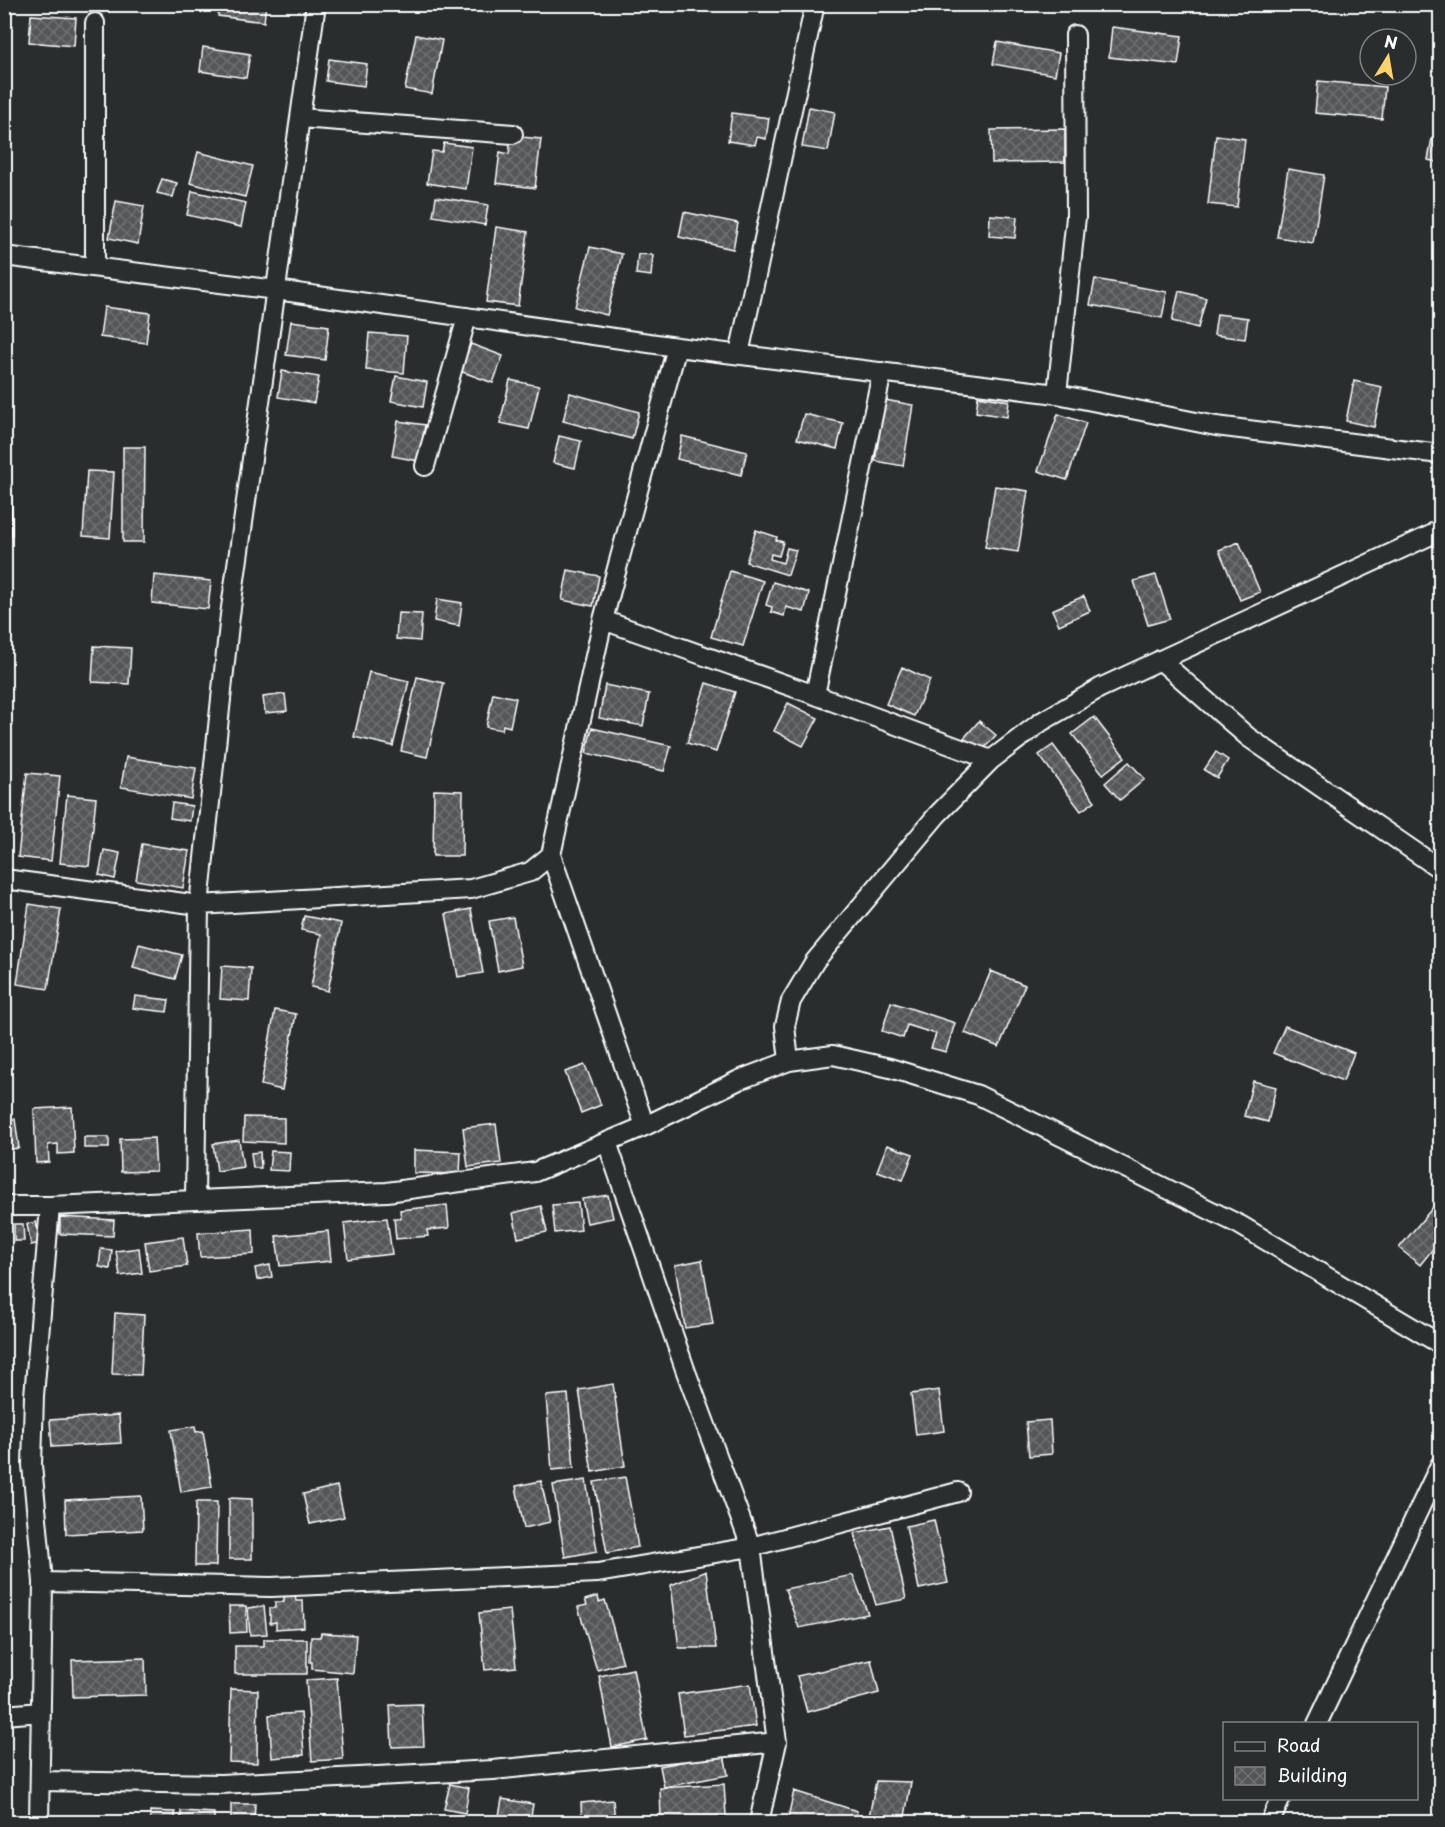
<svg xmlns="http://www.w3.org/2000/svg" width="1445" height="1827" font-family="'Playpen Sans',sans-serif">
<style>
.building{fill:url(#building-cross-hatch);stroke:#fff;stroke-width:1.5}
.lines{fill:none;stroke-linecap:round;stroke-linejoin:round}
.minor-casing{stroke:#fff;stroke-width:22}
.minor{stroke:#2a2d2e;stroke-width:18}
</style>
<defs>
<pattern id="building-cross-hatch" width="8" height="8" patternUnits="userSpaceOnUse" patternTransform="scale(1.5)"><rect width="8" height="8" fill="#555758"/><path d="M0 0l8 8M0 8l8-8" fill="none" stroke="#6e7071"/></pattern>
</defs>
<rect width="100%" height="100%" fill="#2a2d2e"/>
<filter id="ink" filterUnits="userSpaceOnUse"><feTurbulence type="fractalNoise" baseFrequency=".0167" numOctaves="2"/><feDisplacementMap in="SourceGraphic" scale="12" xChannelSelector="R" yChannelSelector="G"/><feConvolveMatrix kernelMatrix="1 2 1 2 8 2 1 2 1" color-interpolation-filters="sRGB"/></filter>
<g filter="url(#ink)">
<path class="building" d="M219,4H266L264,22L218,16Z
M31,15L76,18L74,46L29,42Z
M1112,27L1182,36L1178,65L1109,57Z
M416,35L442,40L432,94L405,89Z
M997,42L1059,53L1055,75L993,64Z
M203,47L250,54L246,78L200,71Z
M329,59L367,64L364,86L326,81Z
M1318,81L1385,87L1382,119L1315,113Z
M809,107L835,112L828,151L802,147Z
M732,113L769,118L766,139L757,137L755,145L728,141Z
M1065,129V162L992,163L991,130Z
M1216,135L1245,139L1237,207L1208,204Z
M511,136L541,139L535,188L496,183L500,152L509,154Z
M1432,138L1440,139V163L1428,160Z
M444,143L472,147L466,189L427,183L432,151L442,152Z
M198,152L253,166L245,197L190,183Z
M1288,169L1324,175L1313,243L1277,237Z
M162,179L177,183L173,197L157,193Z
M192,191L246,203L241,227L187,215Z
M436,197L488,205L485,225L433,216Z
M116,201L144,206L138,244L109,238Z
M684,212L738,223L733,249L679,237Z
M990,215L1017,217L1015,238L989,236Z
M496,227L528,232L518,306L486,302Z
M590,247L622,254L607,315L575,307Z
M638,254L653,255L651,276L636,274Z
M1095,279L1167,292L1162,318L1090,305Z
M1179,291L1206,298L1198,328L1172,321Z
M104,307L150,313L146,343L100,337Z
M1217,314L1248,318L1245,339L1214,335Z
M291,321L329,326L325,360L286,355Z
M369,333L407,336L404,373L366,370Z
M471,344L503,356L493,383L460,371Z
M282,371L319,377L314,403L278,397Z
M396,376L427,382L423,407L391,401Z
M510,380L539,386L529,429L500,423Z
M1354,381L1382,387L1374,427L1346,421Z
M570,393L639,412L632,439L563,421Z
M978,396L1009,401L1007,417L976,412Z
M885,400L913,405L903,466L875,461Z
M804,414L843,423L837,449L797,439Z
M1058,414L1086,423L1067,480L1038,471Z
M398,421L425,425L419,461L392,456Z
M559,436L581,441L575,468L553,463Z
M682,436L747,452L741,475L677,459Z
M123,447H145L144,542H123Z
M4,462H11L12,535H4Z
M87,471L114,472L110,538L83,536Z
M995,486L1028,491L1018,552L985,547Z
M756,530L777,537L776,540L783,542L779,556L771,554L770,559L783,563L787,548L796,550L788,575L746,562Z
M1239,542L1260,592L1240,600L1219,550Z
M568,570L599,576L593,606L562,600Z
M730,571L763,581L743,646L711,637Z
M154,575L211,581L208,609L152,603Z
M1156,575L1170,619L1148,625L1134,581Z
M773,582L809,593L804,612L786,607L784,616L771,612L772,607L766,605Z
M1084,596L1090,611L1059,625L1052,610Z
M437,599L462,603L459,626L434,621Z
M398,613L422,614L420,641L396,639Z
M94,646L131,648L129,684L92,682Z
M902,667L930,680L914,716L886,704Z
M369,672L409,681L393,746L354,737Z
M417,677L444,683L427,757L401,751Z
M706,683L735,692L716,752L687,743Z
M605,685L649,694L643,726L599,718Z
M493,693L516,698L510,727L503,725L502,730L486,727Z
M285,694L287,711L265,713L263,697Z
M788,703L818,718L803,746L774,731Z
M1094,717L1125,757L1103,774L1072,734Z
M979,721L996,735L981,752L964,738Z
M592,728L671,746L664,771L586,753Z
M1053,745L1095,801L1081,811L1039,755Z
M1216,752L1228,760L1217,778L1204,770Z
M126,757L196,768L191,799L121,787Z
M1129,762L1145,779L1120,800L1105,783Z
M27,773L60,776L51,861L18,857Z
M434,790L463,791L462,856H433Z
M67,795L96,798L89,866L60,863Z
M172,803L192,806L190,821L170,818Z
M142,844L189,851L183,888L136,880Z
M104,850L120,853L115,879L99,875Z
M29,904L61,909L48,989L17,984Z
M471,909L483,973L458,977L446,914Z
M304,916L341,923L328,991L311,987L321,934L301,930Z
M513,917L522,966L498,971L489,921Z
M139,944L182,955L175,979L133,968Z
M222,966L251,968L249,1001L220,999Z
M991,971L1025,985L999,1047L965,1033Z
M135,996L169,1000L167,1012L133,1008Z
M891,1002L955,1023L946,1052L931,1048L936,1034L907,1025L903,1038L882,1031Z
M275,1010L296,1014L282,1090L261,1085Z
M1285,1026L1354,1053L1343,1081L1273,1053Z
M585,1065L601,1105L581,1113L565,1072Z
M1253,1081L1276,1087L1268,1122L1244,1116Z
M72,1107L74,1153L58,1154V1144L48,1145L49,1162L36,1163L34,1109Z
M244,1117L284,1118V1143L243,1141Z
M15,1119L19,1148L4,1150V1120Z
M496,1124L501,1163L468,1167L463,1128Z
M84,1137H109V1148H84Z
M154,1138L156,1171L121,1172L120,1139Z
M239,1140L243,1167L217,1171L213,1144Z
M887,1145L913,1154L903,1180L877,1171Z
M414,1150L461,1152L460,1174L414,1173Z
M271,1151L290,1152L289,1171L269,1170Z
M260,1152L261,1168H253L251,1153Z
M608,1195L613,1218L587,1223L582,1199Z
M578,1203L581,1230L555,1233L552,1205Z
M447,1205L449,1228L427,1230L428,1236L396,1239L394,1218H401L400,1210Z
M541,1206L547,1232L518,1238L513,1213Z
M1434,1206L1440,1211V1240L1420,1265L1399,1248Z
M60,1217L114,1220L113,1236L60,1234Z
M387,1218L392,1254L348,1259L344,1223Z
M36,1222L40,1243L31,1245L27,1224Z
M14,1224H23L24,1241H14Z
M253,1229L254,1254L200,1257L198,1233Z
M328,1231L331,1261L280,1266L276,1236Z
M183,1237L187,1266L149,1271L145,1242Z
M139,1248L142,1273L120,1276L116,1251Z
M101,1249L112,1250L110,1269L99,1267Z
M702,1260L713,1324L685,1328L675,1265Z
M270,1265L272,1277L257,1280L255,1268Z
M115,1313L144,1315L141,1375L112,1374Z
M613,1384L625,1466L592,1472L579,1390Z
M939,1390L944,1431L916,1435L911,1394Z
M568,1394L574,1468L552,1470L546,1396Z
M119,1415L121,1443L52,1447L50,1420Z
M1050,1420L1052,1454L1029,1456L1026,1422Z
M195,1426L196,1432L203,1431L212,1487L181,1492L171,1430Z
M625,1477L638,1547L607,1553L594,1482Z
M586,1480L597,1551L565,1557L553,1485Z
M541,1481L550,1522L524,1528L516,1486Z
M337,1486L344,1517L310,1524L303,1494Z
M141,1496L143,1530L66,1534L65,1500Z
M229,1498L252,1499V1559H229Z
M196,1502H217L216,1566H195Z
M934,1520L948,1583L919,1589L906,1526Z
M890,1526L906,1599L876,1605L854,1533Z
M706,1571L716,1648H679L671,1585Z
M853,1575L868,1614L799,1628L785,1589Z
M295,1595L296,1601H303L304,1627L276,1629V1622L270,1623V1608H275V1602H284V1596Z
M598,1596L599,1602L605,1600L623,1663L597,1670L578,1607L587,1605L585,1600Z
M229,1606H246L247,1632L230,1633Z
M264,1606L267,1634L250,1635L248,1608Z
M510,1610L516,1667L485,1670L479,1613Z
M321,1633L356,1635L353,1673L312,1669V1662H310L311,1637H320Z
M264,1639H307V1674H235V1646H264Z
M145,1658L146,1695L73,1697L72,1660Z
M871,1660L879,1693L807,1712L797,1676Z
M633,1669L647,1740L612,1747L599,1676Z
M337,1678L343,1759L312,1761L306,1680Z
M750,1684L756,1726L684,1735L678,1694Z
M231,1689L258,1690L257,1763L229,1762Z
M422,1704L424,1746L392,1747L390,1705Z
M301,1713L304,1755L272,1758L269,1715Z
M724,1754L728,1775L664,1787L660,1766Z
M876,1781L911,1782L904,1822H868Z
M450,1784L469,1788L465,1813L444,1809Z
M724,1784L726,1816L661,1819L660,1788Z
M794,1791L857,1811L855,1822H787Z
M502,1799L533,1804L530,1822H498Z
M613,1800L615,1822H582L581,1803Z
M231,1804H255L254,1822H231Z
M150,1811L175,1812V1822H150Z
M181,1811L214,1813V1822H181Z
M456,1816L472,1818L471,1822H455Z"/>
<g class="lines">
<defs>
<path id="minor" d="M300,118L513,134
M4,256L276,290L677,347L1057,394L1216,426L1440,454
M95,267V23
M739,354L815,4
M1057,394L1076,217L1075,35
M425,466L467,317
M603,620L815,695L991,760
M1160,660L1248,737L1440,869
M815,695L882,372
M4,879L199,905L471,889L530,872L551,855
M789,1061L785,1026L791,1001L815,961L937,815L991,760L1041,722L1100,688L1431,535L1440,528
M645,1126L551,855L603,620L677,347
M607,1142L685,1369L751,1547L777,1742L759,1822
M195,1199L199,905L230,615L316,4
M4,1206H50L387,1192L535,1172L645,1126L739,1080L789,1061L833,1055L890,1068L978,1095L1240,1225L1440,1344
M43,1582L271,1587L598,1573L751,1547L958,1492
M4,1715L41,1712
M1317,1724L1440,1465
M40,1781L221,1784L493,1770L777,1742
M39,1822L43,1582L32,1465L34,1396L50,1206
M1270,1822L1281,1798"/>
</defs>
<use href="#minor" class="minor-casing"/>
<use href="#minor" class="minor"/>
</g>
</g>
<rect width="1445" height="1827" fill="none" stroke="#2a2d2e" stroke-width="24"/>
<rect x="12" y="12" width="1421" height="1803" fill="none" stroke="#fff" stroke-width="2" filter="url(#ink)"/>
<rect x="1223" y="1722" width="195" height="78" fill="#2a2d2e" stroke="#7f8182" stroke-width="1.5"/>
<rect x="1235" y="1742" width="30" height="9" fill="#2a2d2e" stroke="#7f8182" stroke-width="1.5"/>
<text x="1277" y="1752" font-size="18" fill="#ffffff">Road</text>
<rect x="1235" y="1767" width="30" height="18" fill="url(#building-cross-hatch)" stroke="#7f8182" stroke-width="1.5"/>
<text x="1277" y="1782" font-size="18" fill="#ffffff">Building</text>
<g transform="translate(1388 57) rotate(11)"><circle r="28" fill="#2a2d2e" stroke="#7f8182" stroke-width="1.5"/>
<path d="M0-4.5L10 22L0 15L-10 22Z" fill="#ffd166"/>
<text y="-9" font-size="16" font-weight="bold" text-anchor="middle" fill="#ffffff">N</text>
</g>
</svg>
